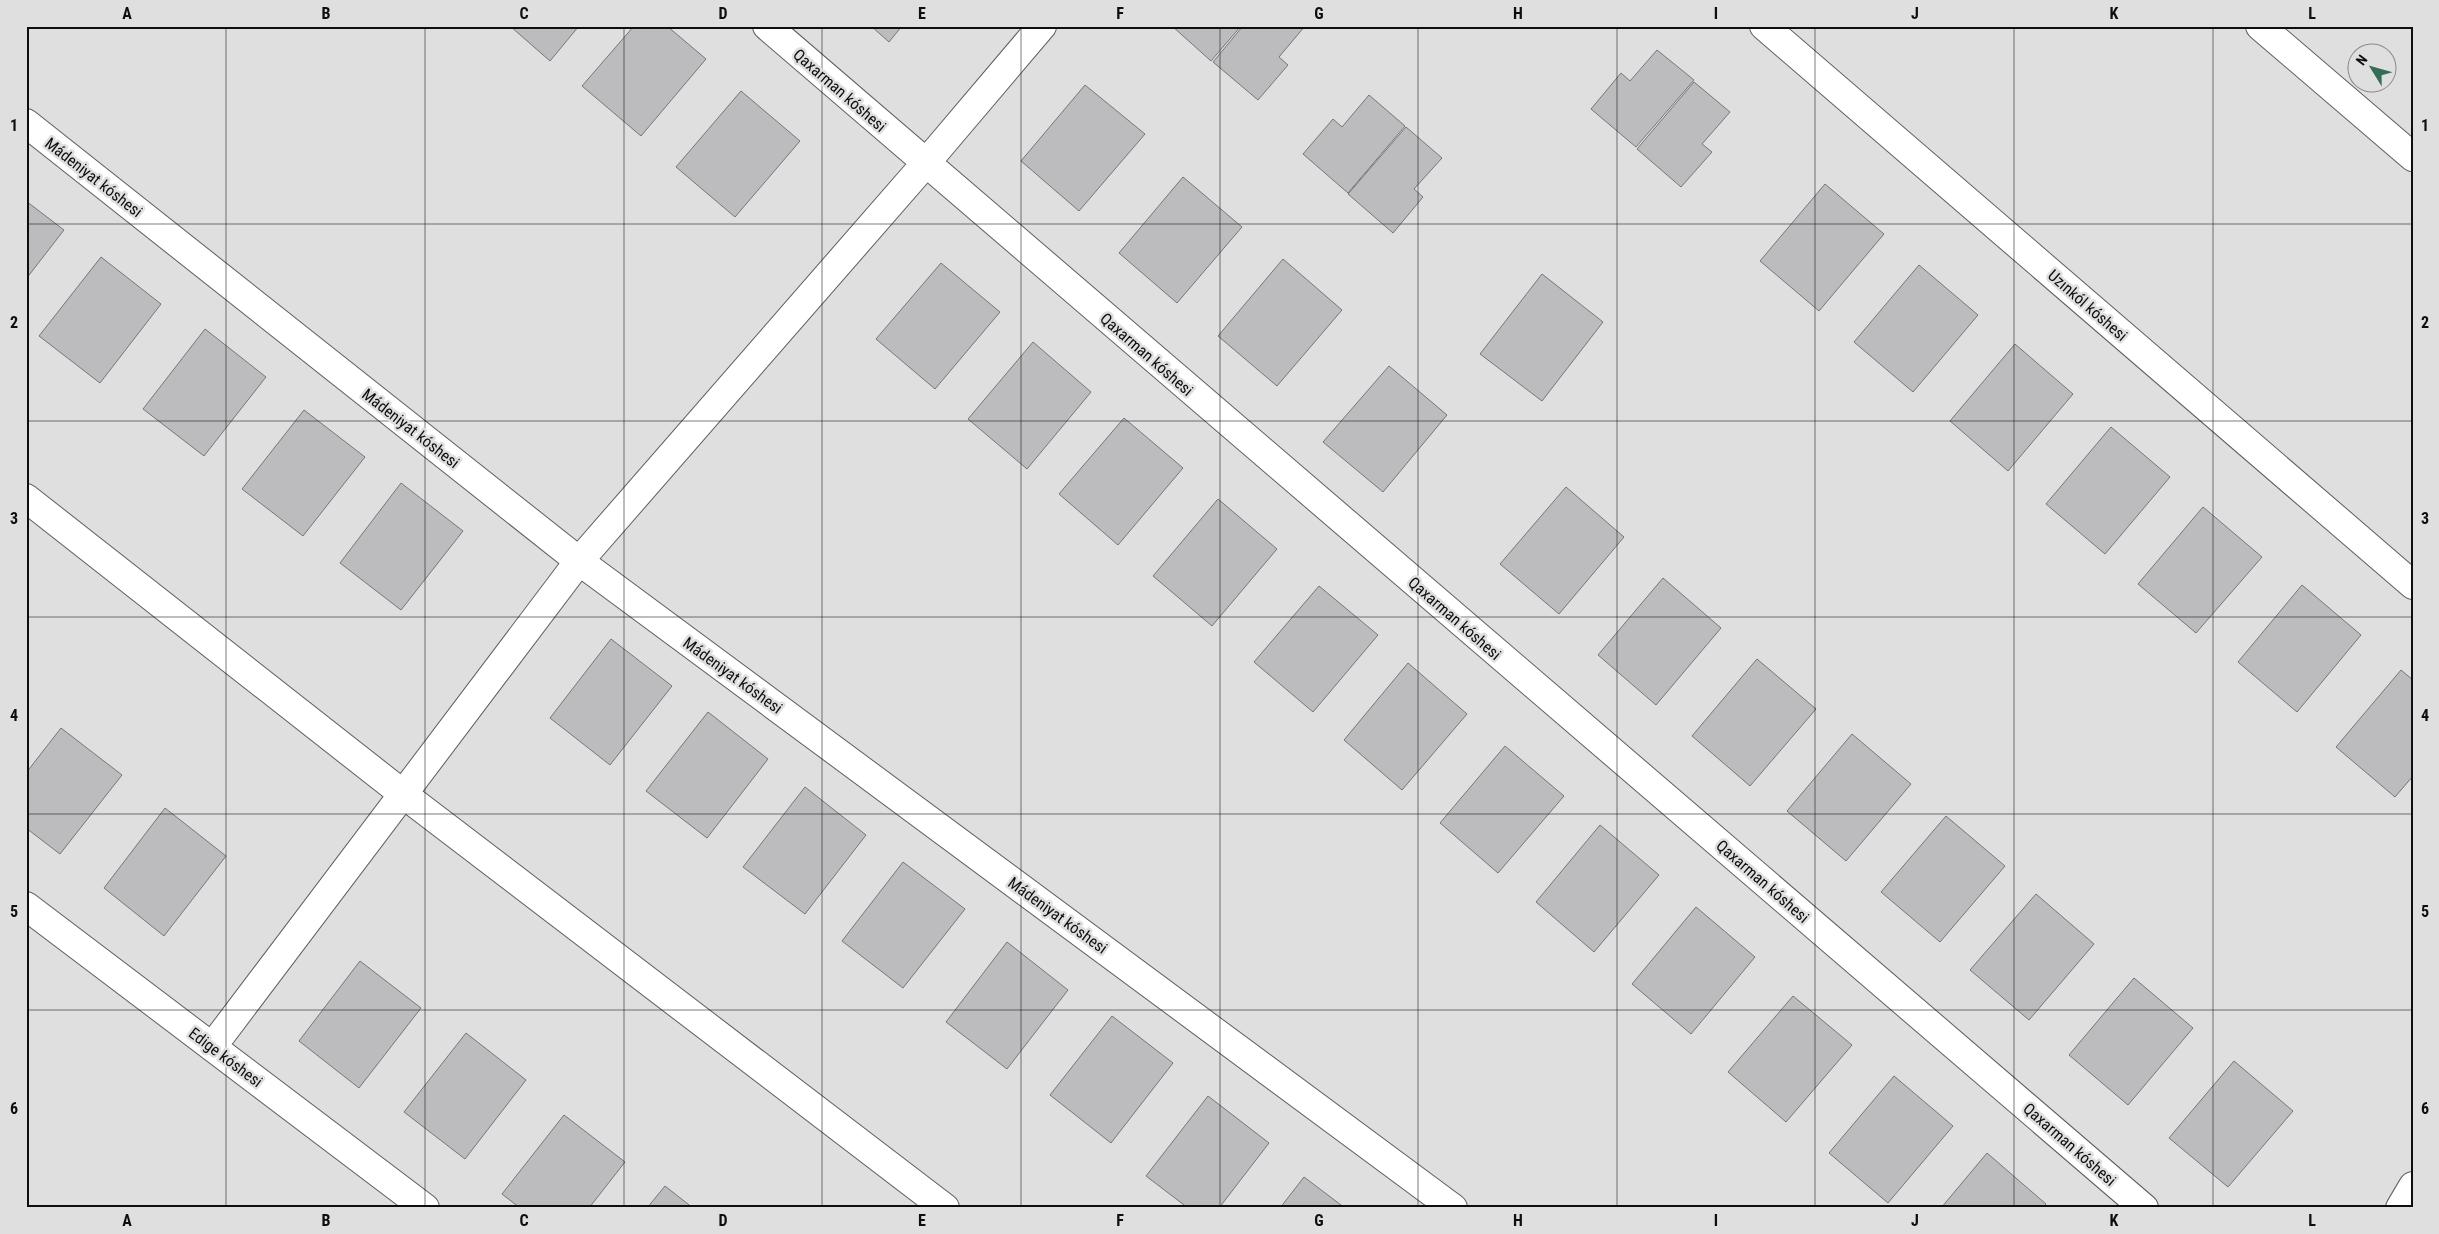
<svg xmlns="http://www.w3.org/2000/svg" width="2439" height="1234" font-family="'Roboto Condensed',sans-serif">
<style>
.building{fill:#bcbcbe;stroke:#757677}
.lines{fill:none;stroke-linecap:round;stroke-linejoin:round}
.minor-casing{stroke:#5e5e60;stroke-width:30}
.major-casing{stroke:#5e5e60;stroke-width:30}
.minor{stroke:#fff;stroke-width:28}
.major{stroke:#fff;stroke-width:28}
.grid{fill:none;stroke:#0e0e0f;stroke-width:1;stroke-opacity:0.55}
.labels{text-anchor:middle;stroke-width:5;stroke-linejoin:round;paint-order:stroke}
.street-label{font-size:16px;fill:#0e0e0f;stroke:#dfdfe0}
.neatline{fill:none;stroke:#0e0e0f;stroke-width:2}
.grid-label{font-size:16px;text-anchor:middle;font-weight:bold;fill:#0e0e0f}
</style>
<rect width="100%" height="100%" fill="#dfdfe0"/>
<path class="building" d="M510,26H579L550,61Z
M634,26H667L706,59L641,136L582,86Z
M871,26H902L889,42Z
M1172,26H1241L1211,61Z
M1243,26H1305L1279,57L1288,65L1258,100L1213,62Z
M1657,50L1694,80L1636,147L1591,109L1621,73L1630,81Z
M1694,82L1730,112L1702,144L1712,152L1681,187L1637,149Z
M1085,85L1145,134L1079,211L1021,161Z
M741,91L800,141L735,217L676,167Z
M1369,95L1405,126L1348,193L1303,154L1333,119L1342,127Z
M1406,127L1442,158L1414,189L1423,197L1393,233L1348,194Z
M1183,177L1242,227L1177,303L1119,253Z
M1825,184L1884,234L1819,311L1760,261Z
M26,201L64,230L26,279Z
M101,257L161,304L100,383L39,336Z
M1283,259L1342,310L1277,386L1218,336Z
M941,263L1000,312L935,389L876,339Z
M1919,265L1978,315L1913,392L1854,342Z
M1542,274L1603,322L1542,401L1480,354Z
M205,329L266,377L204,456L143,409Z
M1033,342L1091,392L1027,469L968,419Z
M2015,344L2073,394L2008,471L1950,421Z
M1389,366L1447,415L1383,492L1323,442Z
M304,410L365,457L303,536L242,489Z
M1124,418L1183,468L1118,545L1059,494Z
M2111,427L2170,477L2105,554L2046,504Z
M401,483L463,531L401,610L340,563Z
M1566,487L1624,537L1559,614L1500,564Z
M1218,499L1277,549L1212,626L1153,576Z
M2203,507L2262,557L2196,633L2138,584Z
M1663,578L1721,628L1656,705L1598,655Z
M2302,585L2361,635L2297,712L2238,662Z
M1319,586L1378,635L1313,712L1254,662Z
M611,639L672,686L610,765L550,718Z
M1757,659L1816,709L1750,786L1692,736Z
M1408,663L1467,714L1402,790L1344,740Z
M2401,670L2413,680V776L2395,797L2336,747Z
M708,712L768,759L707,838L646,791Z
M61,728L122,775L60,854L26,828V773Z
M1852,734L1911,784L1846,861L1787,811Z
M1505,746L1564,796L1498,873L1440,823Z
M805,787L866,835L805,914L743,867Z
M165,808L226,856L164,936L104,888Z
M1946,816L2005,866L1940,942L1881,892Z
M1600,825L1659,875L1594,952L1536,902Z
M903,862L965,909L903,988L842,941Z
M2036,894L2094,944L2029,1020L1970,970Z
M1696,907L1755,957L1691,1034L1632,984Z
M1007,942L1068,990L1007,1069L946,1022Z
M360,961L421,1008L359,1088L299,1041Z
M2134,978L2193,1028L2128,1105L2069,1055Z
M1793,996L1852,1045L1786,1122L1728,1072Z
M1112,1016L1173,1063L1111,1143L1050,1095Z
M466,1033L526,1080L465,1159L404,1112Z
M2234,1061L2293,1111L2228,1187L2169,1138Z
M1894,1076L1953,1126L1888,1203L1829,1153Z
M1208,1096L1269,1143L1219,1208H1188L1146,1176Z
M564,1115L625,1162L589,1208H520L502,1194Z
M1987,1153L2046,1204L2042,1208H1941Z
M1304,1177L1345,1208H1280Z
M665,1186L693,1208H647Z"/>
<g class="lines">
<defs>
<path id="minor" d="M767,26L2144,1208
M1764,26L2413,585
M26,123L579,561L1453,1208
M26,498L403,794L945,1208
M26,906L425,1208
M212,1047L579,561L925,164L1042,26
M2400,1208L2413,1186"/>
<path id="major" d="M2260,26L2413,157"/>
</defs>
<use href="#minor" class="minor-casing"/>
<use href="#major" class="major-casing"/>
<use href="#minor" class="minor"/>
<use href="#major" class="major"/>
</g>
<path class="grid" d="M226,26V1208M425,26V1208M624,26V1208M822,26V1208M1021,26V1208M1220,26V1208M1418,26V1208M1617,26V1208M1815,26V1208M2014,26V1208M2213,26V1208M26,224H2413M26,421H2413M26,617H2413M26,814H2413M26,1010H2413"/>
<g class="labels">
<g class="street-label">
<text transform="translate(840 90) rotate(41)" y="6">Qaxarman kóshesi</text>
<text transform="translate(94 177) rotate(38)" y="6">Mádeniyat kóshesi</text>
<text transform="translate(2088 305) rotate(41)" y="6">Uzınkól kóshesi</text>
<text transform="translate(1147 354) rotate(41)" y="6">Qaxarman kóshesi</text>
<text transform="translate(411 428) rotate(38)" y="6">Mádeniyat kóshesi</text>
<text transform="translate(1455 618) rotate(41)" y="6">Qaxarman kóshesi</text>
<text transform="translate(733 675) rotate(36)" y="6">Mádeniyat kóshesi</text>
<text transform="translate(1763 881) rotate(41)" y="6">Qaxarman kóshesi</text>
<text transform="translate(1058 915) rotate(36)" y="6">Mádeniyat kóshesi</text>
<text transform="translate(226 1057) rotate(37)" y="6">Edige kóshesi</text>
<text transform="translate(2070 1144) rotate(41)" y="6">Qaxarman kóshesi</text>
</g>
</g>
<rect width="2439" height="1234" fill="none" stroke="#dfdfe0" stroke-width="55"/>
<g transform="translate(2372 68) rotate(307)"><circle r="24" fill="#dfdfe0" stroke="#8b8b8c"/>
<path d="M0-4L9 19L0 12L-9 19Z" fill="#346e57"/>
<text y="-8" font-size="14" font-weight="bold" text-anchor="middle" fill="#0e0e0f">N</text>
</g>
<rect x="28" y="28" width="2384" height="1178" class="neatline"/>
<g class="grid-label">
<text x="127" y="19">A</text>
<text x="326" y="19">B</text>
<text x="524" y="19">C</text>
<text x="723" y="19">D</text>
<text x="922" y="19">E</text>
<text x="1120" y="19">F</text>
<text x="1319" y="19">G</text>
<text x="1518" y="19">H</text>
<text x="1716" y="19">I</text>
<text x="1915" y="19">J</text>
<text x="2114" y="19">K</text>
<text x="2312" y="19">L</text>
<text x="14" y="131">1</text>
<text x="2425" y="131">1</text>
<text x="14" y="328">2</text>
<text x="2425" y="328">2</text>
<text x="14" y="524">3</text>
<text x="2425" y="524">3</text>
<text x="14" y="721">4</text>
<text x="2425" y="721">4</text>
<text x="14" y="917">5</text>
<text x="2425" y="917">5</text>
<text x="14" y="1114">6</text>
<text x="2425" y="1114">6</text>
<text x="127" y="1226">A</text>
<text x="326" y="1226">B</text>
<text x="524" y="1226">C</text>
<text x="723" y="1226">D</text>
<text x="922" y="1226">E</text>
<text x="1120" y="1226">F</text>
<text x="1319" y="1226">G</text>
<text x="1518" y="1226">H</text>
<text x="1716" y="1226">I</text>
<text x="1915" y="1226">J</text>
<text x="2114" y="1226">K</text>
<text x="2312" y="1226">L</text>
</g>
</svg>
